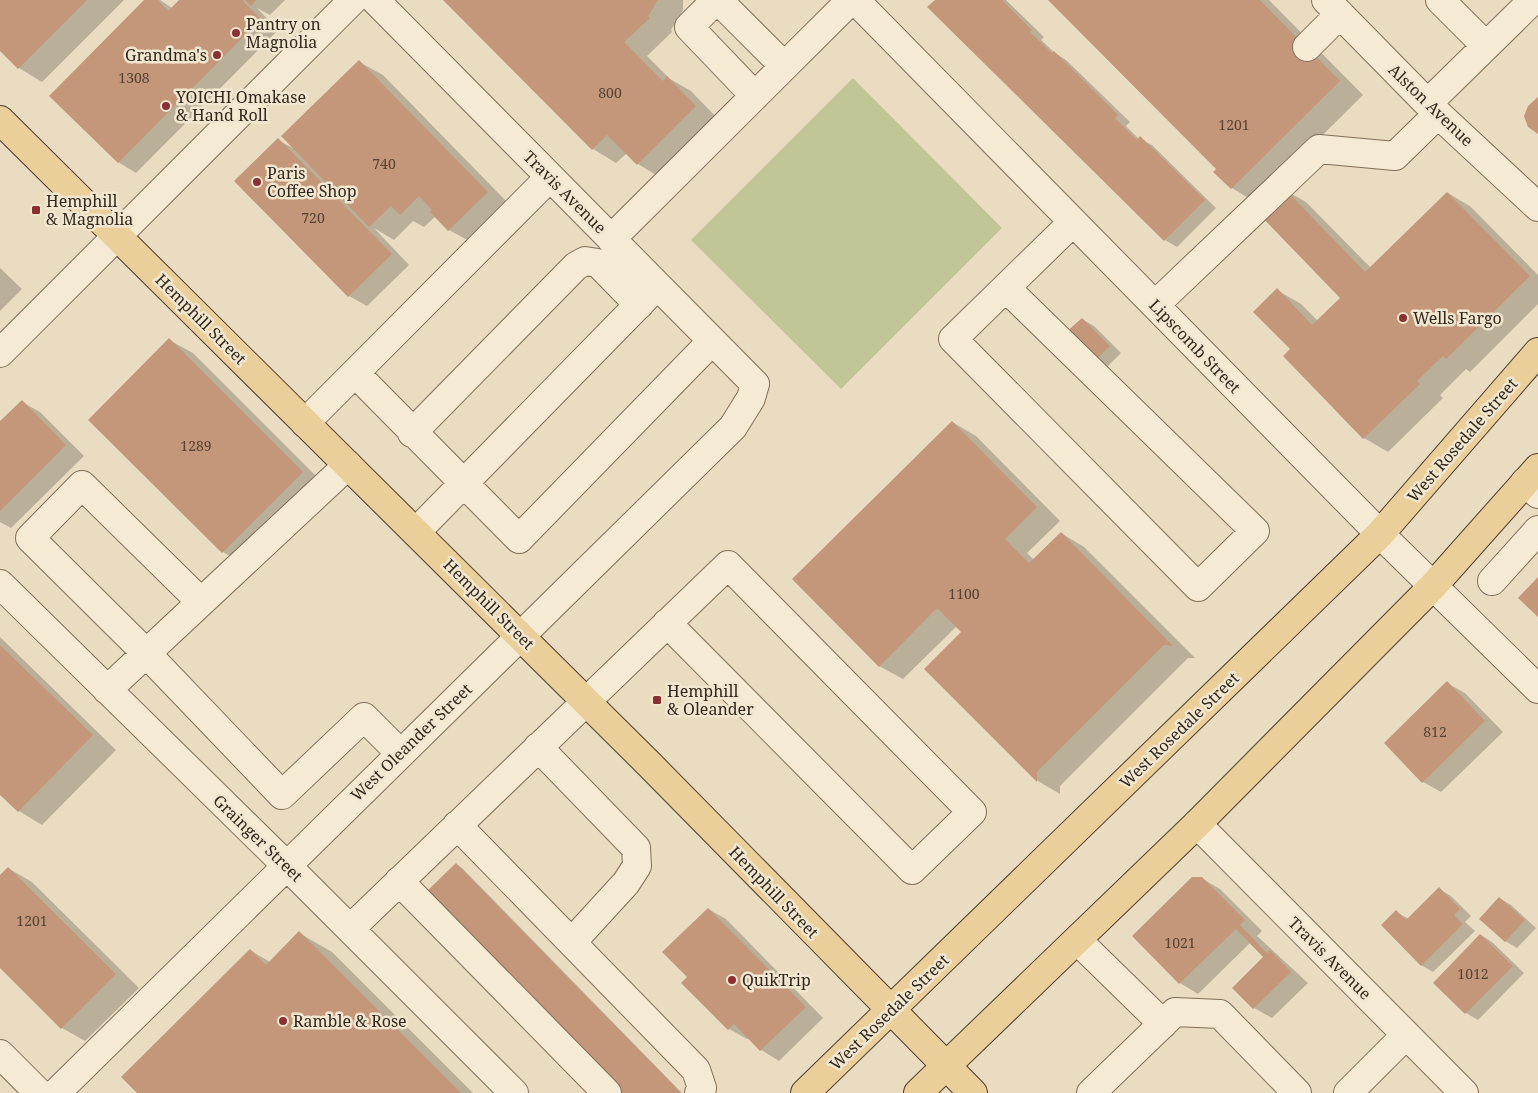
<svg xmlns="http://www.w3.org/2000/svg" width="1538" height="1093" font-family="'Noto Serif',serif">
<style>
.green{fill:#c2c696}
.shadow{fill:#0003}
.building{fill:#c4977a}
.lines{fill:none;stroke-linecap:round;stroke-linejoin:round}
.minor-casing{stroke:#816e5a;stroke-width:30}
.major-casing{stroke:#4f3d2e;stroke-width:30}
.minor{stroke:#f5ead3;stroke-width:28}
.major{stroke:#eacf9b;stroke-width:28}
.poi-dot{fill:#8a3033;stroke:#f1e7d0;stroke-width:2}
.labels{text-anchor:middle;stroke-width:5;stroke-linejoin:round;paint-order:stroke}
.number-label{font-size:14px;fill:#564334}
.poi-label{font-size:16px;fill:#32271d;stroke:#f1e7d0;text-anchor:start}
.street-label{font-size:16px;fill:#32271d;stroke:#f1e7d0}
</style>
<rect width="100%" height="100%" fill="#e9dcc1"/>
<path class="green" d="M853,78L1002,228L841,389L691,240Z"/>
<path class="shadow" d="M0,0H124L42,82L19,68L0,49Z
M146,0H160L172,8L180,0H285L270,15L257,8L278,30L136,173L118,162Z
M445,0H683V10L671,30L672,32L647,56L670,79L691,91L719,120L661,178L638,164L627,153L616,163L593,149Z
M936,0H1006L1044,37L1041,40L1055,53L1066,60L1130,122L1126,126L1139,139L1152,145L1216,208L1177,247L1165,240L929,7Z
M1050,0H1269L1363,95L1255,202L1232,188L1215,172L1218,169Z
M359,62L383,75L511,206L473,243L449,230L436,216L424,227L413,221L394,240L374,228L409,265L367,306L349,296L278,140L293,148Z
M1283,189L1306,202L1371,268L1448,193L1471,207L1538,275V304L1470,372L1466,369L1440,395L1443,398L1388,452L1364,438L1285,356L1292,349L1277,290L1301,304L1318,321L1342,298Z
M0,268L22,289L0,311Z
M1082,319L1094,326L1121,353L1105,369L1093,362Z
M169,340L193,353L326,486L247,566L223,552L90,420Z
M22,402L40,412L84,456L11,528L0,522V423Z
M952,422L976,436L1060,521L1027,553L1034,560L1061,533L1084,547L1195,658H1188L1060,786V794L1038,781L926,669L963,632L957,626L903,679L879,666Z
M0,637L116,750L42,825L19,811L0,793Z
M1447,683L1465,693L1503,732L1441,792L1423,782Z
M456,864L462,868L682,1093H623Z
M8,868L32,882L139,988L85,1041L62,1028L0,966V877Z
M1201,878L1220,889L1262,931L1257,936L1308,983L1272,1018L1254,1008L1265,957L1251,942L1198,994L1180,983L1134,936Z
M1439,889L1451,896L1471,916L1465,922L1475,931L1433,972L1421,965L1396,912L1409,919Z
M1499,898L1511,905L1536,928L1517,948L1505,941Z
M708,909L726,919L823,1018L779,1061L761,1050L749,1038L747,1039L729,1029L683,983L689,977Z
M299,933L332,952L473,1093H139L250,950L270,962Z
M1481,935L1492,942L1524,973L1478,1020L1466,1013L1434,983Z"/>
<path class="building" d="M0,0H87L18,69L0,51Z
M144,0H158L168,11L179,0H242L261,19L118,163L49,96Z
M245,0H256L251,6Z
M443,0H658L648,16L650,18L624,42L663,81L667,76L696,106L637,165L607,135L592,150Z
M935,0H1002L1032,30L1030,32L1052,53L1054,51L1118,115L1115,118L1137,140L1140,136L1205,200L1164,241L927,7Z
M1048,0H1260L1340,81L1231,189L1213,172L1216,169Z
M359,60L488,192L448,231L430,212L432,210L419,196L400,215L391,206L369,227L281,136Z
M1538,97V134L1528,127L1524,116L1528,106Z
M278,138L392,254L348,297L234,181Z
M1283,187L1365,272L1447,192L1530,276L1446,359L1443,356L1417,381L1420,384L1363,439L1283,356L1290,349L1253,312L1277,288L1312,325L1340,298L1257,212Z
M1082,318L1110,346L1092,363L1064,334Z
M169,338L303,472L222,553L88,420Z
M22,400L66,445L0,511V421Z
M952,421L1037,507L1005,539L1029,563L1061,532L1173,646L1164,645L1037,772V782L924,669L961,632L937,608L879,667L792,579Z
M1538,577V617L1518,598Z
M0,645L93,735L18,812L0,795Z
M1447,681L1485,721L1422,783L1384,743Z
M456,863L681,1093H621L425,893Z
M8,867L116,974L61,1029L0,968V875Z
M1192,877H1202L1245,920L1240,925L1267,953L1270,950L1291,972L1253,1009L1232,988L1263,957L1236,929L1179,984L1132,936Z
M1439,887L1460,909L1454,915L1463,924L1421,966L1381,925L1396,910L1406,920Z
M1499,897L1525,920L1505,942L1479,919Z
M708,908L806,1007L760,1051L734,1024L728,1030L681,983L687,977L662,952Z
M299,931L461,1093H137L121,1077L250,949L266,965Z
M1480,934L1513,966L1465,1014L1433,983Z"/>
<g class="lines">
<defs>
<path id="minor" d="M716,0L689,27L755,96
M718,0L784,66
M855,0L1380,534L1538,689
M1326,0L1438,114L1538,207
M1440,0L1486,46
M1307,47L1340,14
M1428,103L1533,0
M611,239L851,0
M1006,288L1255,531L1198,587L953,339L1073,222
M1155,305L1319,149L1395,156L1438,114
M0,353L353,0
M355,373L519,539L712,341
M305,423L550,177
M412,433L576,266L585,261L598,263L639,305
M1525,482L1538,494
M416,532L657,286
M1492,581L1538,530
M0,584L286,865L514,1093
M201,602L82,485L30,538L146,653L282,795L364,717L400,753
M107,690L348,465
M538,747L636,848L637,866L626,883L572,942
M1197,824L1464,1093
M457,825L696,1070L702,1088L699,1093
M399,881L607,1093
M350,929C477,808 602,686 728,565L972,812L912,870L667,623
M1077,940L1163,1024
M0,1054L39,1093
M56,1093L733,427L751,398L755,384L375,0
M1091,1093L1175,1012L1220,1014L1297,1093
M1348,1093L1406,1035"/>
<path id="major" d="M0,120L651,766L973,1093
M805,1093L1380,534L1538,352
M918,1093L1197,824L1433,586L1538,468"/>
</defs>
<use href="#minor" class="minor-casing"/>
<use href="#major" class="major-casing"/>
<use href="#minor" class="minor"/>
<use href="#major" class="major"/>
</g>
<g class="poi-dot">
<circle cx="236" cy="33" r="5"/>
<circle cx="217" cy="55" r="5"/>
<circle cx="166" cy="106" r="5"/>
<circle cx="257" cy="182" r="5"/>
<rect x="31" y="205" width="10" height="10" rx="2.5"/>
<circle cx="1403" cy="318" r="5"/>
<rect x="652" y="695" width="10" height="10" rx="2.5"/>
<circle cx="732" cy="980" r="5"/>
<circle cx="283" cy="1021" r="5"/>
</g>
<g class="labels">
<g class="number-label">
<text x="134" y="83">1308</text>
<text x="610" y="98">800</text>
<text x="1234" y="130">1201</text>
<text x="384" y="169">740</text>
<text x="313" y="223">720</text>
<text x="196" y="451">1289</text>
<text x="964" y="599">1100</text>
<text x="1435" y="737">812</text>
<text x="32" y="926">1201</text>
<text x="1180" y="948">1021</text>
<text x="1473" y="979">1012</text>
</g>
<g class="poi-label">
<text x="246" y="30">Pantry on<tspan x="246" dy="18">Magnolia</tspan></text>
<text x="207" y="61" text-anchor="end">Grandma's</text>
<text x="176" y="103">YOICHI Omakase<tspan x="176" dy="18">&amp; Hand Roll</tspan></text>
<text x="267" y="179">Paris<tspan x="267" dy="18">Coffee Shop</tspan></text>
<text x="46" y="207">Hemphill<tspan x="46" dy="18">&amp; Magnolia</tspan></text>
<text x="1413" y="324">Wells Fargo</text>
<text x="667" y="697">Hemphill<tspan x="667" dy="18">&amp; Oleander</tspan></text>
<text x="742" y="986">QuikTrip</text>
<text x="293" y="1027">Ramble &amp; Rose</text>
</g>
<g class="street-label">
<text transform="translate(1431 105) rotate(44)" y="6">Alston Avenue</text>
<text transform="translate(565 192) rotate(45)" y="6">Travis Avenue</text>
<text transform="translate(201 319) rotate(45)" y="6">Hemphill Street</text>
<text transform="translate(1195 346) rotate(46)" y="6">Lipscomb Street</text>
<text transform="translate(1462 440) rotate(-49)" y="6">West Rosedale Street</text>
<text transform="translate(489 604) rotate(45)" y="6">Hemphill Street</text>
<text transform="translate(1179 730) rotate(-44)" y="6">West Rosedale Street</text>
<text transform="translate(411 742) rotate(-44)" y="6">West Oleander Street</text>
<text transform="translate(258 838) rotate(44)" y="6">Grainger Street</text>
<text transform="translate(774 892) rotate(46)" y="6">Hemphill Street</text>
<text transform="translate(1330 958) rotate(45)" y="6">Travis Avenue</text>
<text transform="translate(889 1012) rotate(-44)" y="6">West Rosedale Street</text>
</g>
</g>
</svg>
